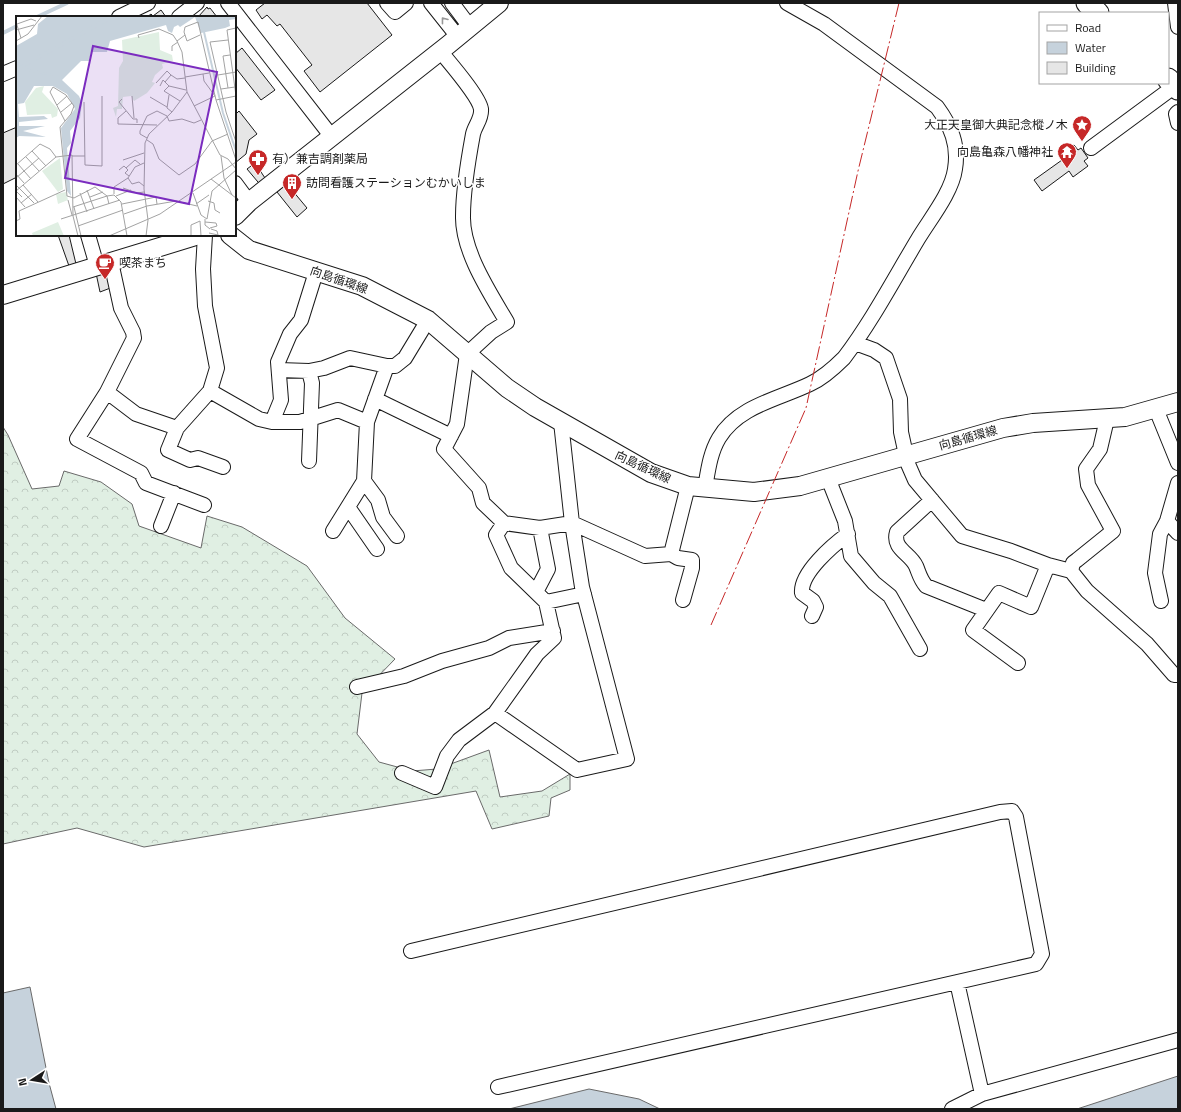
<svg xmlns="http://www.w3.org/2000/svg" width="1181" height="1112" font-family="'Titillium Web','Noto Sans JP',sans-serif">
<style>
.forest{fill:url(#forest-crowns);stroke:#6a6a6a}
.water{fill:#c6d2dc;stroke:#6a6a6a}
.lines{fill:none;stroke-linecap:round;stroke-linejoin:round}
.stream{stroke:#c6d2dc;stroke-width:4}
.building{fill:#e6e6e6;stroke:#1a1a1a}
.minor-casing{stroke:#1a1a1a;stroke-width:16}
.major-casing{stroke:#1a1a1a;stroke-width:20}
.highway-casing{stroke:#1a1a1a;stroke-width:23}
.minor{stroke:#fff;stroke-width:14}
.major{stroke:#fff;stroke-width:18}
.highway{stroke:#fff;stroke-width:21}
.power{stroke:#c62828;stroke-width:1;stroke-dasharray:14 3 2 3;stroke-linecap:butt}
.oneway{stroke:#989898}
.labels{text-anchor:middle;stroke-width:3;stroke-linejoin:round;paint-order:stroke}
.poi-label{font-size:12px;fill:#1a1a1a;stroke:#fff;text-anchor:start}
.street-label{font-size:12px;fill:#1a1a1a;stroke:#fff}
.inset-river{fill:none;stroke:#c6d2dc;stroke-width:2}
.inset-road{fill:none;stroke:#a3a3a3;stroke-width:1}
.view{fill:#7b2cbf;fill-opacity:0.15;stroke:#7b2cbf;stroke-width:2}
.inset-edge{fill:none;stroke:#1a1a1a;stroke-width:2}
</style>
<defs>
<pattern id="forest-crowns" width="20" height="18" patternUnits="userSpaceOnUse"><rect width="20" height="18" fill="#e0efe3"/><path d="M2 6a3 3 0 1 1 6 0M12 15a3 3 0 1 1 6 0" fill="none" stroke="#c0ccc2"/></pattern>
</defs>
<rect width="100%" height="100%" fill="#fff"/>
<path class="forest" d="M3,427L8,435L32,489L59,486L64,471L101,482L132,504L139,526L201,548L207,516L242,527L307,566L345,618L395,659L362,693L357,734L379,762L412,771L437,769L489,750L500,797L542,791L570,774V790L551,798L549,816L492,829L476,791L144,847L77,828L3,844Z"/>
<path class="water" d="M30,987L49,1083L56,1109H3V993Z
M1178,1076V1109H1077Z
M589,1089L639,1099L660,1109H509Z"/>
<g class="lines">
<path class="stream" d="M37,17L67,3
M3,33L17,26"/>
</g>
<path class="building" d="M265,3H367L392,35L320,92L304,71L312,65L280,24L277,26L267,15L262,19L256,10Z
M207,7L208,9L210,8L217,17H198Z
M161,10L166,17H147L151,14L153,16Z
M242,48L275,90L261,100L235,67V54Z
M239,111L257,134L249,140L246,154L235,163V115Z
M17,127V177L3,184V133Z
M1074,145L1078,150L1081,148L1088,158L1084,161L1088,166L1073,177L1069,171L1042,191L1034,180L1062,160L1059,156Z
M255,163L269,184L263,188L247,169Z
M287,184L307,208L297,217L277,192Z
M58,235H69L76,264L69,266Z
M110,269L113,287L100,292L96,273Z"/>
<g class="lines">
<defs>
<path id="minor" d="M228,3L332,137
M387,3L395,12L406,3
M431,3L458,37
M452,3L470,27
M1175,3L1178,27
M119,17L148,3
M179,17L197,3
M441,52C449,62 479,96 481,109C482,119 475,125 473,134C468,161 463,189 463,216C462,251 490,293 507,322L491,332L467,354L457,424L444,449L479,488L483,503L504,523L540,528L572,523L645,556L671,554L688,486
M3,74L17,68
M1178,112L1176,114L1178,123
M1091,148L1175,86
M235,183L249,202
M88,235L97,266
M205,235L203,269L205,306L217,368L210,391L259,419L272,422L281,400L278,362L290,334L301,320L316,272
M111,262L121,308L133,332L134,338L107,392L136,414L177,428
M855,343L874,350L886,358L900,399L901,432L908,464L915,480L962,536L1011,551L1048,565L1071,571
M279,370L309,371L324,368L350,358L387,366H395L405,358L428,320
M210,391L177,428L168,450L190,460L198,458L223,467
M107,392L77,439L141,473L146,483L204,505
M375,399L451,436
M1156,409L1178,463
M1107,419L1100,449L1086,469L1088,485L1113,531L1077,560L1073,563L1071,571L1087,591L1147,644L1174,675H1178
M272,422H300L338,410L367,422
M309,461L312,383L309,371
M828,478L845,521L851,556L874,583L890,596L920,649
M364,481L378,500L383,517L397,536
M705,488C708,471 710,453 719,438C738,406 779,399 810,384C823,378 834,368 844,358C872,321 894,279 918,239C930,219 952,192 955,169C959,145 951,126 937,107L824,24L787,3
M932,500L897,532C892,549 910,553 916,566C919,573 920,579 926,586L986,610
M348,507L377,549
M1167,521L1178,533
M504,523L496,535L511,568L546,602
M161,526L174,493
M333,531L364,481L367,422L387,366
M671,554L678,558L692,560V568L683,600
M536,592L548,569L540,528
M1161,601L1155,573L1160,534L1167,521L1178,483
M812,616L816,607L813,601L802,593C800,573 833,545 848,534
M1018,663L973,630L999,593L1031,607L1048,565
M357,687L404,676L442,661L489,648L509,638L553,631
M495,713L577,770L627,759L582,587L572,523L561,422
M402,773L435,787L447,756L459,740L495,713L537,654L554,638L546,602L584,594
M411,951L1000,812L1012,811L1016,817L1042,954L1036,964L498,1087
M957,982L982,1094
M952,1109L982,1094L1178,1040"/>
<path id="major" d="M235,216L249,202L448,45L499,3
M230,235L249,250L362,286L428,320L507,388L535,407L651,473L688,486L754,492L800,486L1003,428L1033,423L1125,417L1178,402
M3,295L199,235"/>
<path id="highway" d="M1087,3L1098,13
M1168,79L1178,89"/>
</defs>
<use href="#minor" class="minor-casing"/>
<use href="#major" class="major-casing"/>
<use href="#highway" class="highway-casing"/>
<use href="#minor" class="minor"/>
<use href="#major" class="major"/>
<use href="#highway" class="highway"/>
<path class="power" d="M711,625L806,408L858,171L899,3"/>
</g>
<defs><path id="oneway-chevron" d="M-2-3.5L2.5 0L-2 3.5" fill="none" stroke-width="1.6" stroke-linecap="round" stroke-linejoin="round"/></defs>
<use class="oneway" href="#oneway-chevron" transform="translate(444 20) rotate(-128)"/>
<defs>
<symbol id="sight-pin" viewBox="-11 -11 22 30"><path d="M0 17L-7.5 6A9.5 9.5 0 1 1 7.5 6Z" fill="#c62828" stroke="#fff"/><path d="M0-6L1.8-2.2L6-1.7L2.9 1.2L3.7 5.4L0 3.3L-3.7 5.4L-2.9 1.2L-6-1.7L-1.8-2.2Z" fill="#fff"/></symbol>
<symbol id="temple-pin" viewBox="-11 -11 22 30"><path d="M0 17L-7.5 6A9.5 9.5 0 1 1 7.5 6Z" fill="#c62828" stroke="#fff"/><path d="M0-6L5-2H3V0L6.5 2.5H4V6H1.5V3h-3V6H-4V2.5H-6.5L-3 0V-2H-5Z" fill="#fff"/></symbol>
<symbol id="pharmacy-pin" viewBox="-11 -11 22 30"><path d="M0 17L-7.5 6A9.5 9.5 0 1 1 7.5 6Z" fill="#c62828" stroke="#fff"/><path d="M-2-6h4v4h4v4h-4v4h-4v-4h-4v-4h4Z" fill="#fff"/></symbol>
<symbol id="building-pin" viewBox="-11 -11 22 30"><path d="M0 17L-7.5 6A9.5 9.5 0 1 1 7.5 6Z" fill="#c62828" stroke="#fff"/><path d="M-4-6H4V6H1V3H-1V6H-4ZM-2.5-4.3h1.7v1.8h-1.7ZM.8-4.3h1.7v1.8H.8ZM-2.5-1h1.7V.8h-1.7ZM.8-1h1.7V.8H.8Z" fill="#fff"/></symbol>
<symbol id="cafe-pin" viewBox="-11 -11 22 30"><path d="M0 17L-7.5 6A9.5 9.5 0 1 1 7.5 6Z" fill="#c62828" stroke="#fff"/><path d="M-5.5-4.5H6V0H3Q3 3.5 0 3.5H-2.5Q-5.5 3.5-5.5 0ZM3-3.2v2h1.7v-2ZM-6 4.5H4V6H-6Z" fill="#fff"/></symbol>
</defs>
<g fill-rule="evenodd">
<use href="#sight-pin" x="1071" y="114" width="22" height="30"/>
<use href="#temple-pin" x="1056" y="141" width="22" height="30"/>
<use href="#pharmacy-pin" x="247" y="148" width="22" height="30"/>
<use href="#building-pin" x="281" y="172" width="22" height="30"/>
<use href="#cafe-pin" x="94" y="252" width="22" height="30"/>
</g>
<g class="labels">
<g class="poi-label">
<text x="1068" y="129" text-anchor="end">大正天皇御大典記念樅ノ木</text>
<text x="1053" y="156" text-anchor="end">向島亀森八幡神社</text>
<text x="272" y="163">有）兼吉調剤薬局</text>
<text x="306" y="187">訪問看護ステーションむかいしま</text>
<text x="119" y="267">喫茶まち</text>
</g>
<g class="street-label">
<text transform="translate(339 280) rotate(19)" y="4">向島循環線</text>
<text transform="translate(968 438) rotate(-16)" y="4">向島循環線</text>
<text transform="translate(643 467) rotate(25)" y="4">向島循環線</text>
</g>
</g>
<g transform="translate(16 16)">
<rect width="220" height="220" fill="#fff"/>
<path d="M143,16L144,34L156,39L157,45L146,48L147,52L139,59L136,66L139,67L131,77L118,85L115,80L107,81L106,93H101L100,101L97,92L102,90L103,52L107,45L106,24ZM28,70L26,76L42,93L41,100L36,102L35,98L11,99L9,86L20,72Z" fill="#e0efe3"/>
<path d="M44,142L47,173L42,176L26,155ZM50,176L52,184L42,188L40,178ZM42,206L48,220H17L16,217Z" fill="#e0efe3"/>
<path d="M32,0H220V3L213,4L214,10L209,12L185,17L179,1L164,11L162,9L158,11L156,17L152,15L150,9L94,25L91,36H75L73,45H65L46,64L63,80L66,87L64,102L54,115L55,127L51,132L55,180L51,175L45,112L59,93L51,78L37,70H18L8,87L2,88L3,101L28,100L32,103L3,106V110H29L7,115L30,121L3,120L0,122V30L21,18L22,8Z" fill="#c6d2dc"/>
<path class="inset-river" d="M188,16L207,97L220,135M0,51L35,59L60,84L62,94L51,114V125M0,53L95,0M0,54L99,0"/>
<path class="inset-road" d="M0,6L5,22M1,8L15,3L20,5M0,14L18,9M184,19L171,25L168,16L169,11L182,6L200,84L220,144M123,22L122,19L143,13L157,19L161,25L169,19M212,24L194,26L210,96L220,126M0,25L12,18L26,0M161,25L166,36L171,76L204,139L212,143L220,153M156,35V30L162,26M202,59L220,56M169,61L193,57M149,66L155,59L161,63L169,62M140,67L151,55L155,59M144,70L147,64L153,70M212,72L207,40L214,39M205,73L219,71M153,79L151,92L156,96M116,80L118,102M134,81L151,91M106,83L103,86L117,103H121V107M200,84L220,80L211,14L220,12M164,85L148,75L153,70L170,74M68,86L69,149L86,150V80M41,89L51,80M178,90L199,80L188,65L187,58M110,95L102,102V108L141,109M45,96L56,87M49,105L34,76L37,71L50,79L58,90L55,98L44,111L51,180L58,182L79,171L91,180L98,179L105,186L111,220M131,122L124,118V115L131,100L141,95L151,100L153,105L166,103L178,107L185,104M131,124L137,128L143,143L163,159L179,148L196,125L212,118M16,135L30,150M56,140H69M205,140L208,162L216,179M10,141L23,155M107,144L128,137M2,148L15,163M0,149L24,128L34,133L40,141M110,152L119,144L124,148M103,154L108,150L112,154L109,157L113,160M0,158L8,167M0,162L23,142M112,162L119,151L128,147M195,163L220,182M0,169L18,187M7,169L22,186M107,172L121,177L128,176M71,174L78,193M64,177L71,196M177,177L185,199L191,203L196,175L220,154M98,178V171L112,162L116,168L123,166L128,170M100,180L115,174M0,181L9,191M6,181L0,175L40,141L56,139L57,200L62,220M74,181L87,176M52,184L56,199M192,185L198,187L199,194L204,197M5,187L16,178M106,188L140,181L141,188M180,188L193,179M57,191L91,180L93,188M58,191L65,220M108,198L131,190L160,185L181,190M45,203L104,184M189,203V209L194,213M132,204L128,173L129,127L133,118L156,96L171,76M0,205L4,203L3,195L49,174M184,205L185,220M189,206L200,207L201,210L194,212M62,210L107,194M193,217L202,219L201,215L195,213M93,220L144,198L220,146M130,220L132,204M175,220V209L184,205"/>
<path class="view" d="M77,30L201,56L173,188L49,162Z"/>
<rect width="220" height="220" class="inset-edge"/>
</g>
<rect width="1181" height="1112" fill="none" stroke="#1a1a1a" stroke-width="8"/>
<rect x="1039" y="12" width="130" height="72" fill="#ffffff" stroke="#a3a3a3"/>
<rect x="1047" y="25" width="20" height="6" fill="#ffffff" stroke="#a3a3a3"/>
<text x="1075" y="32" font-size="12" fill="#1a1a1a">Road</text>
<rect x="1047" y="42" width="20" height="12" fill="#c6d2dc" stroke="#a3a3a3"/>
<text x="1075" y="52" font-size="12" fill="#1a1a1a">Water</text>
<rect x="1047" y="62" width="20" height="12" fill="#e6e6e6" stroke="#a3a3a3"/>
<text x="1075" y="72" font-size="12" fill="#1a1a1a">Building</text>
<g transform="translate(32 1080) rotate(258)" stroke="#ffffff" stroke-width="3" paint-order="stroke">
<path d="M0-3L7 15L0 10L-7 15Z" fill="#1a1a1a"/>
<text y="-6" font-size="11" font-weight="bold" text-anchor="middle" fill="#1a1a1a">N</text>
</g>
</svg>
